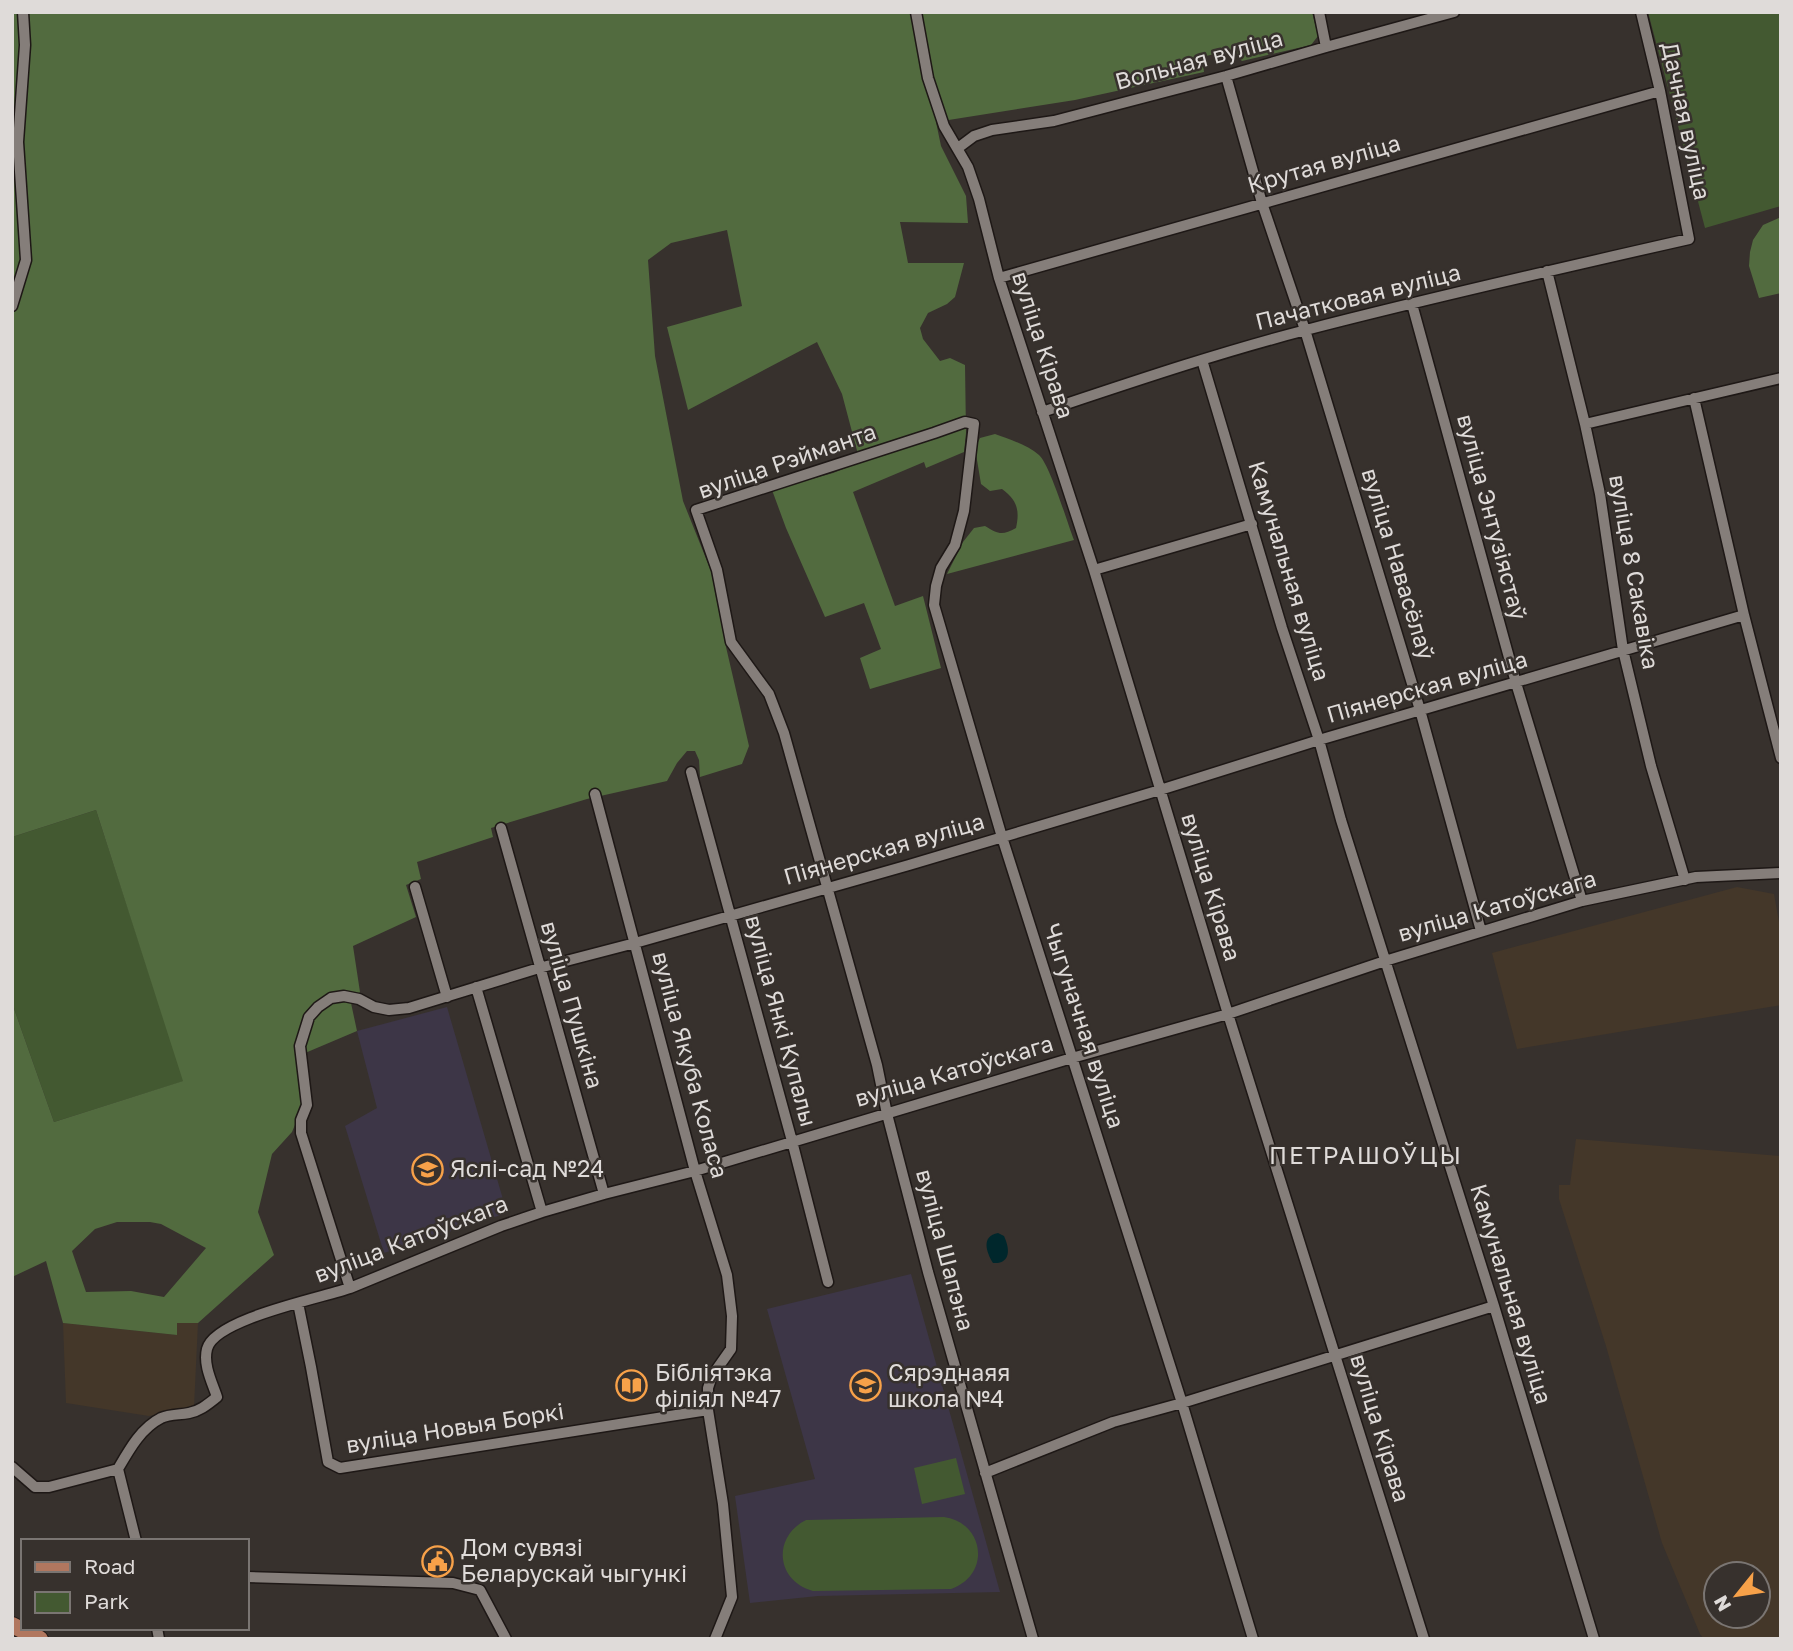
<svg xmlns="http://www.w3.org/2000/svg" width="1793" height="1651" font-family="'Golos Text',sans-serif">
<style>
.industrial{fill:#443729;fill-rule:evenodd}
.education{fill:#3d3647}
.green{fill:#435931}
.forest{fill:#526b3f;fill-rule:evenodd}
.water{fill:#00272c}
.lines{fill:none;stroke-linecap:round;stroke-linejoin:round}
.street-casing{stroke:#1e1816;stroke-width:13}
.primary-casing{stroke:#1e1816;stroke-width:18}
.street{stroke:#857e7a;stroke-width:10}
.primary{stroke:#b1775f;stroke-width:16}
.labels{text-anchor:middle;stroke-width:5;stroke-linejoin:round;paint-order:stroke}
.street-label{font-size:23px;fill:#dfdbd9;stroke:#37312d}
.poi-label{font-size:23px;fill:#dfdbd9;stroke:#37312d;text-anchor:start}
.neighbourhood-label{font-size:24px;letter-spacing:2px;fill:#dfdbd9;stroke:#37312d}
</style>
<rect width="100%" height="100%" fill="#37312d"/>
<path class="industrial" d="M1737,887L1774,894L1781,933V1005L1517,1049L1492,953Z
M1576,1139L1781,1156V1639H1704L1700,1634L1662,1543L1606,1346L1559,1199V1185H1570ZM1716,1574H1758V1616H1716Z
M63,1323L177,1335V1323H198L194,1407L149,1416L66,1403Z"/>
<path class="education" d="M447,1007L507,1213L384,1253L345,1126L377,1108L357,1031Z
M911,1274L1000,1592L818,1596L750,1603L735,1496L815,1479L767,1309Z"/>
<path class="green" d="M1648,12H1781V206L1705,228Z
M96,810L184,1081L54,1122L12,1003V837Z
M956,1458L965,1494L922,1504L914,1468Z
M944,1517C985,1523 991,1575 951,1589L813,1591C776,1581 772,1537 806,1520Z"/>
<path class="forest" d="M12,12H1312L1318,36L1311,45L1242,61L1231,50L1202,57L1204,72L1075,100L936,122L941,146L966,196L968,223L900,222L908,263H964L955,297L947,304L928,313L920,328L923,339L940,361L950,358L965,365L966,433L964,452L926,468L924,462L853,492L895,606L923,596L941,668L870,689L860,658L881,649L864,603L825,617L786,528L772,490L833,473L860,462L842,394L817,342L688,410L667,327L742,306L727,230L671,243L648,260L655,356L683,501L711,571L726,647L749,746L742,764L700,777L699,760L695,751H687L677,763L667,781L587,799L491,828L493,837L417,862L421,879L406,885L416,917L353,946L360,992L351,1003L357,1031L298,1056L304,1103L292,1132L272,1154L258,1212L274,1255L198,1323H177V1335L63,1323L46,1261L12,1277V1003L54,1122L183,1081L96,810L12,837ZM117,1222H150L161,1224L206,1248L164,1297L131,1291L86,1292L72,1251L95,1229Z
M1781,217V293L1759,298L1749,266L1750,252L1753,240L1763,225Z
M995,434C1009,439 1027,445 1039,455C1050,465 1067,522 1074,540L947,574L963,542L974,528L985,526C998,534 1002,536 1016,528C1020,510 1017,500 1002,489L990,491L981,484L975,448L980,438Z"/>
<path class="water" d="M998,1233L1004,1236C1010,1249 1011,1264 993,1263C986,1252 981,1236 998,1233Z"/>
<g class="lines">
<defs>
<path id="street" d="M916,12L928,78L944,126L968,167L979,199L999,278L1094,570L1228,1014L1424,1639
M1319,12L1326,47
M1226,76L1262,203L1305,330L1420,710L1481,931
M958,148L974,136L992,130L1054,121L1226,76L1326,47L1454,12
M1547,271L1585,424L1600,494L1623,650L1651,766L1685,880
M999,278L1660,91
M1412,304L1516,683L1582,901
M12,306L26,260L18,142L25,45L23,12
M1202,360L1282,628L1319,740L1341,820L1494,1306L1594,1639
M1694,398L1744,615L1781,758
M1042,412C1129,383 1217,353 1306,330C1433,297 1561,268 1689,239L1660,91L1641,12
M1585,424L1781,378
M1094,570L1252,524
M691,772L792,1141L828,1282
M595,794L695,1171L727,1275L732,1316L731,1349L712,1376L708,1388V1410L723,1504L732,1597L715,1639
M501,828L604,1194
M415,887L447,997
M476,987L542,1212
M350,1288L301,1133V1120L307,1105L300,1046L309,1017L318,1007L331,998L344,996L359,999L374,1007L389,1010L409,1008L539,968L635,943L909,865L1160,790L1319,740L1744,615
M298,1303L311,1367L328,1462L340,1468L708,1410
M12,1467L35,1487H49L118,1469
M985,1473L1113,1422L1182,1403L1494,1306
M136,1541L118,1469C129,1450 141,1428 161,1418C170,1414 179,1415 189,1413C200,1411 208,1404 217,1397C212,1382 203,1365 207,1349C214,1319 321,1298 350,1288L501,1226L542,1212L604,1194L695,1171L1072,1058L1228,1014L1385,961L1582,901L1696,877L1781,873
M247,1577L453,1583L480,1590L506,1639
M157,1628L159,1639
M1033,1639L928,1272L887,1114L877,1065L784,733L769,694L731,642L717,570L696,510L934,433L965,422L974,424L964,511L955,545L941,568L936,586L934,605L1002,837L1182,1403L1253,1639"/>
<path id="primary" d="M12,1625L40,1639"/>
</defs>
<use href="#street" class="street-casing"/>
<use href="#primary" class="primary-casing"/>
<use href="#street" class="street"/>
<use href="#primary" class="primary"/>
</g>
<defs>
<symbol id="school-ring" viewBox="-11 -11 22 22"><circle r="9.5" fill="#37312d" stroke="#f7a149" stroke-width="1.5"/><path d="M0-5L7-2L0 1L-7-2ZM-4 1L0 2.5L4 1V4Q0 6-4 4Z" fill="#f7a149"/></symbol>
<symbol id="library-ring" viewBox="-11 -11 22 22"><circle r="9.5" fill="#37312d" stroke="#f7a149" stroke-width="1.5"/><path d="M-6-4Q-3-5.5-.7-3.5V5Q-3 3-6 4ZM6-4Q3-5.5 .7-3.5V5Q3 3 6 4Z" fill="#f7a149"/></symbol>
<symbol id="civic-ring" viewBox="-11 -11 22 22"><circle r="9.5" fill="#37312d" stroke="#f7a149" stroke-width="1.5"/><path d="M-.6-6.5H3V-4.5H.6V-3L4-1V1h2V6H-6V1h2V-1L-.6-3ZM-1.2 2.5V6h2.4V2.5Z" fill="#f7a149"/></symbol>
</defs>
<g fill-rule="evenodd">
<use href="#school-ring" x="410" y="1152" width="35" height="35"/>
<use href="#library-ring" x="614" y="1368" width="35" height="35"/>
<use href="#school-ring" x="848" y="1368" width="35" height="35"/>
<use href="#civic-ring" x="420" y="1544" width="35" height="35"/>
</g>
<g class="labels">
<g class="street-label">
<text transform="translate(1199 60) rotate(-15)" y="8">Вольная вуліца</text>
<text transform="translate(1686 121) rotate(78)" y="8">Дачная вуліца</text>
<text transform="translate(1324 164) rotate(-16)" y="8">Крутая вуліца</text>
<text transform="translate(1358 297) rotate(-14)" y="8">Пачатковая вуліца</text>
<text transform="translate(1043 345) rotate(72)" y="8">вуліца Кірава</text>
<text transform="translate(787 461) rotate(-19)" y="8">вуліца Рэйманта</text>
<text transform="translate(1492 517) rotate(75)" y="8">вуліца Энтузіястаў</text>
<text transform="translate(1398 564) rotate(73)" y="8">вуліца Навасёлаў</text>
<text transform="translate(1289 571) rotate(73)" y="8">Камунальная вуліца</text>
<text transform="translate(1634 572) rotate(80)" y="8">вуліца 8 Сакавіка</text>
<text transform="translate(1427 687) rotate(-16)" y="8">Піянерская вуліца</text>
<text transform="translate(884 849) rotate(-16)" y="8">Піянерская вуліца</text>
<text transform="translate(1211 887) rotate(73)" y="8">вуліца Кірава</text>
<text transform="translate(1497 906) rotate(-16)" y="8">вуліца Катоўскага</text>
<text transform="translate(572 1005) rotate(74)" y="8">вуліца Пушкіна</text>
<text transform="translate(781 1021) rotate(75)" y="8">вуліца Янкі Купалы</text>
<text transform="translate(1084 1026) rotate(72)" y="8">Чыгуначная вуліца</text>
<text transform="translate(690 1065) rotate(75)" y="8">вуліца Якуба Коласа</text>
<text transform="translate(954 1071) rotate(-16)" y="8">вуліца Катоўскага</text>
<text transform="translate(411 1239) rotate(-21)" y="8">вуліца Катоўскага</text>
<text transform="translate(945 1250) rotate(75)" y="8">вуліца Шапэна</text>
<text transform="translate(1511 1294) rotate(73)" y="8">Камунальная вуліца</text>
<text transform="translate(455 1428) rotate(-9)" y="8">вуліца Новыя Боркі</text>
<text transform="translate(1380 1428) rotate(73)" y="8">вуліца Кірава</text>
</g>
<g class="poi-label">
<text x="450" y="1177">Яслі-сад №24</text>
<text x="655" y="1381">Бібліятэка<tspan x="655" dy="26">філіял №47</tspan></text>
<text x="888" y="1381">Сярэднаяя<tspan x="888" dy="26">школа №4</tspan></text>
<text x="461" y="1556">Дом сувязі<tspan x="461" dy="26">Беларускай чыгункі</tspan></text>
</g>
<g class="neighbourhood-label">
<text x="1366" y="1164">ПЕТРАШОЎЦЫ</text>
</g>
</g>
<rect width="1793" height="1651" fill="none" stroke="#dfdbd9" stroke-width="28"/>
<rect x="21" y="1539" width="228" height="91" fill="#37312d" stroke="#7a7572" stroke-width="2"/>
<rect x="35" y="1562" width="35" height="10" fill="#b1775f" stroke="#7a7572" stroke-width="2"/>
<text x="84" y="1574" font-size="21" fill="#dfdbd9">Road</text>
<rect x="35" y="1592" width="35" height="21" fill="#435931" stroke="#7a7572" stroke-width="2"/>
<text x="84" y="1609" font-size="21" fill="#dfdbd9">Park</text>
<g transform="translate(1737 1595) rotate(240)"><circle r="33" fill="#37312d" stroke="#7a7572" stroke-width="2"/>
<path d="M0-5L12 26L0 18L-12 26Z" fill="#f7a149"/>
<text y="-10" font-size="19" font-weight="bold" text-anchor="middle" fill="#dfdbd9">N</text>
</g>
</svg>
